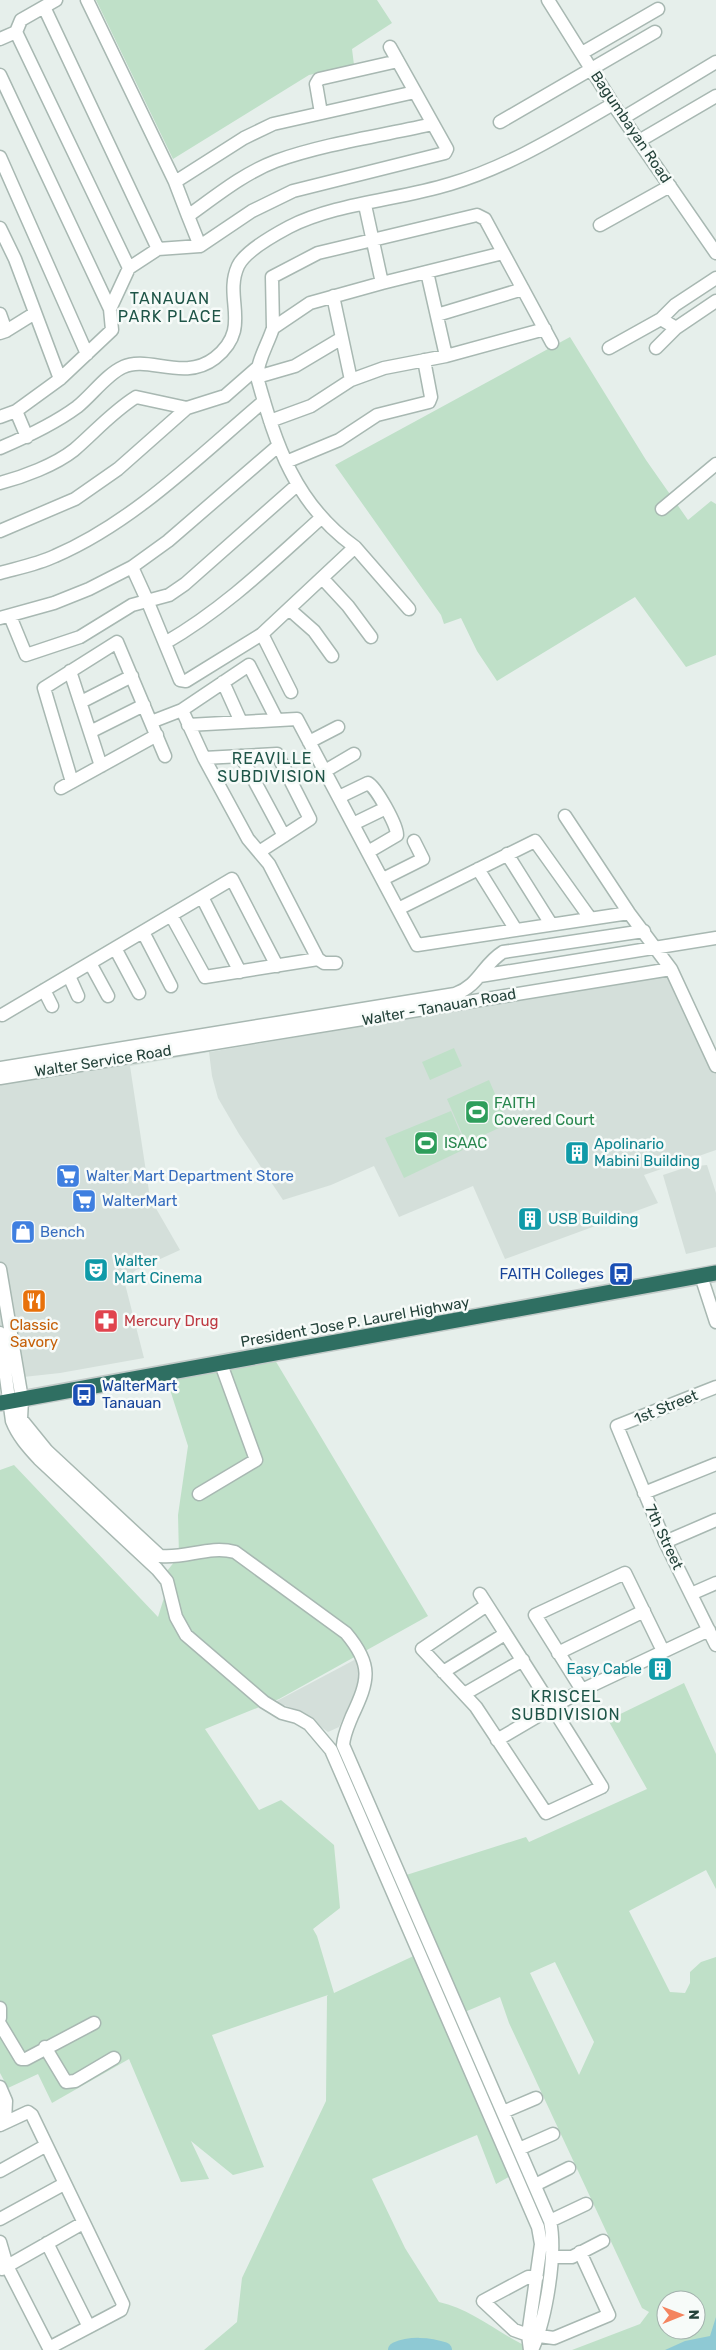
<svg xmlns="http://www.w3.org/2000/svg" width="716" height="2350" font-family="Rubik,sans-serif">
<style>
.built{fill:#d4dfda}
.green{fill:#bfe0c8;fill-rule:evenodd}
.water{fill:#8ec9d4}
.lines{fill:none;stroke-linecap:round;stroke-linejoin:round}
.river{stroke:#8ec9d4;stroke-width:16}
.minor-casing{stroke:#a8b8b2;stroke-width:15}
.highway-casing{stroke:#c2cac8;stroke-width:18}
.minor{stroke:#fff;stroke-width:12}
.highway{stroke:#2f6f62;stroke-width:15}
.labels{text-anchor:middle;stroke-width:5;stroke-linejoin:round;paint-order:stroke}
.street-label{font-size:15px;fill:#24423a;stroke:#f7fbf9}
.leisure-label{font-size:15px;fill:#27864d;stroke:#f7fbf9;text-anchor:start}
.culture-label{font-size:15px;fill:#0d838f;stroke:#f7fbf9;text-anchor:start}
.shop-label{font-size:15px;fill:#366cbe;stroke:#f7fbf9;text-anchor:start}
.transit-label{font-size:15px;fill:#164399;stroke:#f7fbf9;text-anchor:end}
.health-label{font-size:15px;fill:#be3a42;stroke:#f7fbf9;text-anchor:start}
.food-label{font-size:15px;fill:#c56008;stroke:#f7fbf9}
.neighbourhood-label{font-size:16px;letter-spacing:1px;fill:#1f5548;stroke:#f7fbf9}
</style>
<rect width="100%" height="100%" fill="#e6efeb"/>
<path class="built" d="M670,973L716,1070V1150L644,1175L658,1203L505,1259L473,1186L399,1217L374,1166L331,1185L283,1200L239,1134L218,1098L212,1076L209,1052L130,1066L150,1198L180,1250L136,1270L124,1280L144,1358L60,1373L5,1379L0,1351V1067L207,1037L210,1052Z
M707,1165L716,1193V1247L686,1254L663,1175L687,1167Z
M358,1658L359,1675L355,1692L339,1727L328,1732L298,1710L275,1702Z"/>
<path class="green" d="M96,0H377L392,23L352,49L354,65L309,75L173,159Z
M570,337L646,460L688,520L711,501L716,504V655L686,667L635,597L497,681L477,651L461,618L444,624L441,615L335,465Z
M454,1048L462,1066L430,1080L422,1062Z
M489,1080L508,1124L466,1143L447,1099Z
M451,1111L467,1148L404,1178L385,1138Z
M272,1355L428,1616L279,1699L205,1729L259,1810L281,1800L334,1845L340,1908L313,1929L317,1936L334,1993L420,1953L516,2173L496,2184L477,2135L372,2179L405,2248L439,2302C472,2309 502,2336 534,2350H204L237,2322L242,2278L326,2101L327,1996L328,1995L212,2035L264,2167L233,2175L191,2141L209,2179L181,2182L129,2059L52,2103L38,2074L8,2088L0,2073V1470L14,1465L158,1617L168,1585L163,1576L179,1556L178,1515L188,1446L165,1374Z
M684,1683L716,1754V1889L706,1870L629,1911L670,1992L685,1993L690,1983V1972L701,1962L716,1957V2350H572L640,2324L649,2312L642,2308L509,2023L500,1997L460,2014L400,1877L526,1837L529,1842L647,1789L608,1720ZM555,1962L594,2042L579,2075L530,1973ZM666,2300H696V2330H666Z"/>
<path class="water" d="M716,2317V2350H665L685,2341L710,2336Z"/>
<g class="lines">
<path class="river" d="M396,2350C410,2344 429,2345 444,2350"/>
<defs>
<path id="minor" d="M87,0L175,182
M548,0L613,104L716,253
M44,7L158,249
M16,32L129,268
M0,39L16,32L21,20L56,0
M582,53L658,9
M0,75L110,309
M415,92L273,124L244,138L175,182L188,216C216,196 244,173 276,161C323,144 384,135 433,124
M321,113L316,84L319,79L398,61
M623,118L716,62
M500,122L655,32
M639,141L716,96
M0,157L87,354
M188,216L200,246
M600,225L670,186
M0,228L15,259L60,379
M427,272L446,356L545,329
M382,283L503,253
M0,314L6,331L0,333
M437,315L523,289
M661,319L675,305L716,278
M273,328L272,277L318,253L477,215L485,219L552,343
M6,331L35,313
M609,348L661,319L676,328
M656,348L676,328L716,301
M257,377L295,366L342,338
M351,380L384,368L446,356
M0,417L16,411
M270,421L311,406L351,380L333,296
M27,437L16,411L60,379L112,330L110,309L129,268L158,249L200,246L252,211L293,191L445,153L447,149L390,47
M0,448C26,437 54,424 77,407C91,396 107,374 123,367C148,355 184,382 215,358C253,328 223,299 238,266C245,251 274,235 289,227C336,203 398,200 450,184C508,167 561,134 613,104
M286,462L339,440L377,415L429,402L431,397L424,360
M0,483C23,477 55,465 74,450C95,432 112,412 136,397L187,408
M662,509L716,464
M0,531L75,499L118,469L187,408L225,396L257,368
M355,547L409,609
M132,567L147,600L180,680L186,681L262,634L355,547C295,504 276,445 257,377C257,361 268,344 273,328L310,303L382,283L365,205
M0,573C18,568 38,564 55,556C134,522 199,456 264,401
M323,579L348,606L371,637
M289,609L314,631L332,656
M10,616L26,655L80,637L132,605L169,595L185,584L297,485
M0,618L54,603L89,589L132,567L168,541L278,446
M262,634L291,692
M165,643C224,609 271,563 321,518
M70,671L101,766
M223,682L241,722
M81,702L132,676
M182,710L204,758L248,839L269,864L318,959L324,963H336
M151,722L182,710L249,665L277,720
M188,725L297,719L417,945L629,913
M90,732L144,705
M309,742L338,727
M241,756L284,836
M204,758L277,754L310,819L259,852
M325,771L354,754
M72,782L44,688L117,642L165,756
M61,788L157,735
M339,797L368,783C376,787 397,825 397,835L368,852
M565,816L629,913L671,969L716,1066
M353,824L386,808
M507,854L551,924
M478,869L516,930
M383,879L423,859L414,841
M202,897L240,972
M398,909L535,841L590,918
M171,915L205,977L318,959
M143,932L171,986
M115,948L139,993
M90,963L108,996
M69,976L78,996
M480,976L716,938
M44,990L52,1006
M2,1015L232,879L277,966
M0,1068L455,994C480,985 482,965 503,952L644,931
M0,1078L671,969
M0,1269L22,1399L21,1419L47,1451L160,1556C186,1559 209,1545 235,1552L346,1633C373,1665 369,1680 352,1716C348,1726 344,1734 343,1745L550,2221C557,2254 546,2319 532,2350
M701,1276L716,1322
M0,1333L12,1421C18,1436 28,1447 39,1459L157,1569L167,1581L176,1617L186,1635L264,1702L282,1713L297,1717L309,1724L331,1750L538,2227L541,2244L528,2335L530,2350
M716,1387L617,1426L665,1542L716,1645
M644,1493L716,1464
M199,1494L256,1460L221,1364
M665,1542L716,1520
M480,1594C521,1658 562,1722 602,1787L546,1813L476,1707L422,1649L487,1605
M691,1594L716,1583
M558,1653L644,1611
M443,1672L505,1634
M582,1690L535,1615L625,1573L663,1651
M466,1693L523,1660
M497,1740L582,1690L709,1630
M0,2008V2018
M0,2024L21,2059H26L94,2023
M45,2047L66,2082L75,2081L114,2058
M0,2087L6,2101L5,2122
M503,2112L536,2098
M0,2125L28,2112L32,2115L123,2304L121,2310L49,2348
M519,2149L553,2134
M0,2171L45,2146
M535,2185L569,2168
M0,2219L64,2184
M550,2221L586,2204
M0,2242L7,2266L50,2350
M47,2243L89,2327
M553,2257H572L603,2241
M2,2269L83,2223
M528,2335L514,2330L483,2301L528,2277H537
M539,2336L554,2338L609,2315L580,2252"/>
<path id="highway" d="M0,1403L716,1273"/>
</defs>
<use href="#minor" class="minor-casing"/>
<use href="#highway" class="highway-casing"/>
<use href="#minor" class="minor"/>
<use href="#highway" class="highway"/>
</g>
<defs>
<symbol id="stadium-square" viewBox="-11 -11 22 22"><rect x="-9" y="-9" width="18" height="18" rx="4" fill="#2e9e5b" stroke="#f7fbf9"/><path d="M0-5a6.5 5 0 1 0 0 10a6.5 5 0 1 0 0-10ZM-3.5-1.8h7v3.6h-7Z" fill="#fff"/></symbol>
<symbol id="building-square" viewBox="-11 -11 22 22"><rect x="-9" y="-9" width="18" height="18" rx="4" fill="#0f9aa8" stroke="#f7fbf9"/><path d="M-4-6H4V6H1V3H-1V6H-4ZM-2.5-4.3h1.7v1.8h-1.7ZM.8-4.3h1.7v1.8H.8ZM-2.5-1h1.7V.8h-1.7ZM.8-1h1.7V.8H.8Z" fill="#fff"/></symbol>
<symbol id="supermarket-square" viewBox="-11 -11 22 22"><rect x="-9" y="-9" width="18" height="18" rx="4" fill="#3f7fe0" stroke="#f7fbf9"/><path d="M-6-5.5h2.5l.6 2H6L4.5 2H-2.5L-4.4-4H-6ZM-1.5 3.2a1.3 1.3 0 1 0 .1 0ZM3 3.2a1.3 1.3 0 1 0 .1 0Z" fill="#fff"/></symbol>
<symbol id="shop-square" viewBox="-11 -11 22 22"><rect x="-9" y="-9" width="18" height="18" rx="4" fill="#3f7fe0" stroke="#f7fbf9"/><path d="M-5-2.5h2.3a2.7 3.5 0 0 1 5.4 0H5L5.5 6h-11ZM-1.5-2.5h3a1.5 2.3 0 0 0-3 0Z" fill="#fff"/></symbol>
<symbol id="theatre-square" viewBox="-11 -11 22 22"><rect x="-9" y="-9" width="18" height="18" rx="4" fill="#0f9aa8" stroke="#f7fbf9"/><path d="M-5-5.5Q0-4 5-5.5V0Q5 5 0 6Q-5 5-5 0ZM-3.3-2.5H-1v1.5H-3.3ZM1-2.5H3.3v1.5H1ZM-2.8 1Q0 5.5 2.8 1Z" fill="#fff"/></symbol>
<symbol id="bus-square" viewBox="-11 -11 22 22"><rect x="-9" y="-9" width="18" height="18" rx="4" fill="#1a4fb4" stroke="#f7fbf9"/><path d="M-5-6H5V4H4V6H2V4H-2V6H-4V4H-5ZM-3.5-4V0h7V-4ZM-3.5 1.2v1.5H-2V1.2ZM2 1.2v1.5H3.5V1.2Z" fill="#fff"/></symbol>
<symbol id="restaurant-square" viewBox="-11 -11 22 22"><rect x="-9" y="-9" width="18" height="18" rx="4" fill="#e8710a" stroke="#f7fbf9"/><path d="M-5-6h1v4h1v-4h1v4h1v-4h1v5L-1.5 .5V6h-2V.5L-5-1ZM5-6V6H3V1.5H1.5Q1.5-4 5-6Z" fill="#fff"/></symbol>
<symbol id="pharmacy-square" viewBox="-11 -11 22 22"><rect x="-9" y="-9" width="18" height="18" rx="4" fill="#e0444e" stroke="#f7fbf9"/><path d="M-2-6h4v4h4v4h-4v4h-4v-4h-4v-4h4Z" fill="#fff"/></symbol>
</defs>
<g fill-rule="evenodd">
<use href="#stadium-square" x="463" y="1098" width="28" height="28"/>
<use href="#stadium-square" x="412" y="1129" width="28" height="28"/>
<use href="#building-square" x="563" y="1139" width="28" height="28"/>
<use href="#supermarket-square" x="54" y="1162" width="28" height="28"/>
<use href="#supermarket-square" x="70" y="1187" width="28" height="28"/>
<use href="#building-square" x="516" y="1205" width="28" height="28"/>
<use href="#shop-square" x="9" y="1218" width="28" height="28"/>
<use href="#theatre-square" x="82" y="1256" width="28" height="28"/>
<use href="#bus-square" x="607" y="1260" width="28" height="28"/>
<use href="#restaurant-square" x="20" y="1287" width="28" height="28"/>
<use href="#pharmacy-square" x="92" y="1307" width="28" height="28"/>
<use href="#bus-square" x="70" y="1381" width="28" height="28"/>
<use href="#building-square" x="646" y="1655" width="28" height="28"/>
</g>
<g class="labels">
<g class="street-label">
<text transform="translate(631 127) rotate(56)" y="5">Bagumbayan Road</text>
<text transform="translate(439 1007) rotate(-10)" y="5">Walter - Tanauan Road</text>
<text transform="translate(103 1061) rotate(-9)" y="5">Walter Service Road</text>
<text transform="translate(355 1322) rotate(-10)" y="5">President Jose P. Laurel Highway</text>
<text transform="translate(666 1407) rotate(-22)" y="5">1st Street</text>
<text transform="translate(664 1537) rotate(65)" y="5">7th Street</text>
</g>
<g class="leisure-label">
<text x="494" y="1108">FAITH<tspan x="494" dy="17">Covered Court</tspan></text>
<text x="444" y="1148">ISAAC</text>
</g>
<g class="culture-label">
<text x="594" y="1149">Apolinario<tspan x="594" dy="17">Mabini Building</tspan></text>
<text x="548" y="1224">USB Building</text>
<text x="114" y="1266">Walter<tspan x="114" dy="17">Mart Cinema</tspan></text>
<text x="642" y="1674" text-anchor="end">Easy Cable</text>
</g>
<g class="shop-label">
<text x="86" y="1181">Walter Mart Department Store</text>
<text x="102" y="1206">WalterMart</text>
<text x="40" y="1237">Bench</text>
</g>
<g class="transit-label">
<text x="604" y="1279">FAITH Colleges</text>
<text x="102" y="1391" text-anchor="start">WalterMart<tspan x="102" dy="17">Tanauan</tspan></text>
</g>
<g class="health-label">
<text x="124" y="1326">Mercury Drug</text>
</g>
<g class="food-label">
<text x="34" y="1330">Classic<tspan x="34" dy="17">Savory</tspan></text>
</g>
<g class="neighbourhood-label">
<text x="170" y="304">TANAUAN<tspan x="170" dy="18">PARK PLACE</tspan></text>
<text x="272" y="764">REAVILLE<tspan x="272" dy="18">SUBDIVISION</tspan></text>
<text x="566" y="1702">KRISCEL<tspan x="566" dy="18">SUBDIVISION</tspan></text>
</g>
</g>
<g transform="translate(681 2315) rotate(89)"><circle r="24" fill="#f7fbf9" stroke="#a3b1ad"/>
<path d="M0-4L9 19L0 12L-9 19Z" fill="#f4845f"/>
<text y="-8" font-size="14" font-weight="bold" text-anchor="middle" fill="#24423a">N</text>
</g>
</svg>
